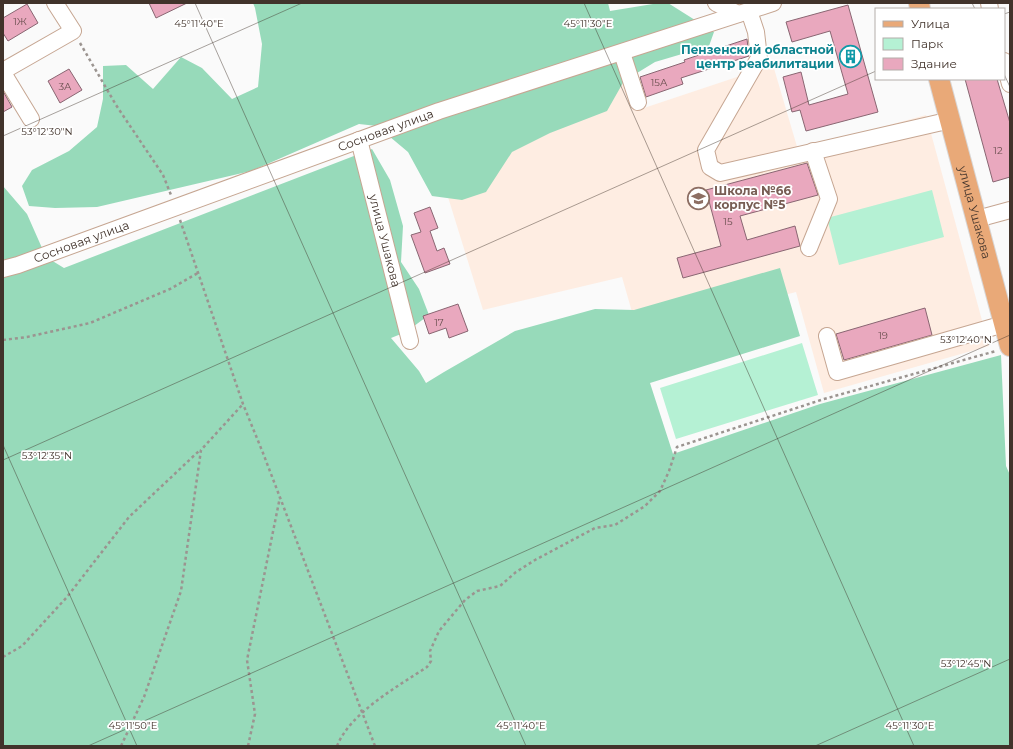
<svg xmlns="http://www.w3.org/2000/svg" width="1013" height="749" font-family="Montserrat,sans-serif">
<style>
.built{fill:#feede2}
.green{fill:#b5f1d4}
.forest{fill:#97daba}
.building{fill:#e9a8be;stroke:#896672}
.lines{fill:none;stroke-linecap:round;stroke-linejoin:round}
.minor-casing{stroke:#c6a692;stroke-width:18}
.major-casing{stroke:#d9d6d5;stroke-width:22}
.path{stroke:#9b9490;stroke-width:2.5;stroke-dasharray:3 3;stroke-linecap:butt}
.minor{stroke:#fff;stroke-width:16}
.major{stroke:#e9a978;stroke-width:20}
.ticks{fill:none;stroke:#41332b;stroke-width:1;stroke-opacity:0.45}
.labels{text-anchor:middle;stroke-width:3.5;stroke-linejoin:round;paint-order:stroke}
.number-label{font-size:10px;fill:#6b5050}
.culture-label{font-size:12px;font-weight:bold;fill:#0d838f;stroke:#fff;text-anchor:end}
.street-label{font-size:12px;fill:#41332b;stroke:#fff}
.education-label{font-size:12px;font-weight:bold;fill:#785e54;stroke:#fff;text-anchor:start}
.ticks-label{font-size:10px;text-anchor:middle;fill:#41332b;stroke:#fff;stroke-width:3.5;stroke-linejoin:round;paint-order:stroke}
</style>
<rect width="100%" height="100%" fill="#fafafa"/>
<path class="built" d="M621,64L635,111L773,65L798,150L926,115L989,346L824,393L796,292L638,333L622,277L483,310L426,126Z"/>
<path class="green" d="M932,190L944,237L839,265L827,218Z
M802,343L818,395L676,439L660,388Z"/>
<path class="forest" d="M253,3H608L610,11L659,3H668L714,32L709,46L655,62L624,81L607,111L550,133L512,152L486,192L462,200L432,196L408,152L377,126L359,124L251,171L97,207L55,208L29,206L22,186L32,170L69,151L97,127L103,99V66L126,65L153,89L181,57L202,68L232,99L258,87L262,44L255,8Z
M372,149L390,180L403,226L401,262L419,289L429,315L406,332L391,338L419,371L426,383L444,372L515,331L595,309L634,310L780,268L800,336L650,383L673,454L820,404L1001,355L1006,466L1010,475V746H3V186L27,214L46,257L64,268Z"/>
<path class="building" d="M149,3H187L156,18Z
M27,4L38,23L8,41L3,33V18Z
M848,5L878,112L806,131L800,110L792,112L783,77L801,72L809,105L848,94L830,31L792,42L786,22Z
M747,39L749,56L681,78L683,84L646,97L640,77L685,62L684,60Z
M69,69L82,90L60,103L48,81Z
M965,79H997L1010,123V177L993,182Z
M3,91L12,107L3,112Z
M807,163L818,195L740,216L747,240L795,226L800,246L683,278L677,258L721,246L706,190Z
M430,207L438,228L430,231L437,251L444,248L450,264L425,273L411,235L421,232L414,213Z
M458,304L468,331L449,338L446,328L429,334L423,316Z
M925,308L932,335L844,360L836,334Z"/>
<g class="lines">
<defs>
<g id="minor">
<path d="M716,3L738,14"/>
<path d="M989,3L990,9"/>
<path d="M749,11L756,32L759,58L706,150L710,167L720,173L951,120"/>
<path d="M622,53L638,102"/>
<path d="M1004,61L1010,84"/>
<path d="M3,71L73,31L55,3"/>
<path d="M3,73L31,119"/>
<path id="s1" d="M359,140L410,341"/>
<path d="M977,219L1010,210"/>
<path d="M809,248L829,199L813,151"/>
<path id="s2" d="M3,269L18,265L439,111L773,3"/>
<path d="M827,336L837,372L1004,324"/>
</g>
<g id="major">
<path d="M919,3L920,9"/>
<path id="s3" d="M939,79L1010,346"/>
</g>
</defs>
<use href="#minor" class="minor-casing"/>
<use href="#major" class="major-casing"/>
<path class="path" d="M80,43L116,105L163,175L171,195
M180,220L243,404L263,453L375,746
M3,340L27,337L90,323L170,289L198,273
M3,657L22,646L67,597L129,517L200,450
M121,746L144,697L181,591L201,450L243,404
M248,746L255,714L247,660L280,497
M337,746C351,712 397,687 427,667L431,661L430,651L439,631L465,600L477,591L500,586L516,572L535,560L595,528L615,525L645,506L660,491L669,471L677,447L824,399L996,351"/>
<use href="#minor" class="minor"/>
<use href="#major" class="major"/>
</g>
<path class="ticks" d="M195,3L526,746M584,3L914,746M972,3L975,9M1004,14L1010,12M1004,74L1010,87M3,136L302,3M3,445L137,746M3,460L876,71M88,746L1010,335M815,746L1010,659"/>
<defs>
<symbol id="building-ring" viewBox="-11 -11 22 22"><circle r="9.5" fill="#fff" stroke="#0f9aa8" stroke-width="1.5"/><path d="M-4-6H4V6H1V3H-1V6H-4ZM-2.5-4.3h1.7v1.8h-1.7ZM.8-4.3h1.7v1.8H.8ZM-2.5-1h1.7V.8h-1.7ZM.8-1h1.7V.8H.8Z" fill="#0f9aa8"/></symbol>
<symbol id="school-ring" viewBox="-11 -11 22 22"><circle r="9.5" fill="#fff" stroke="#8d6e63" stroke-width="1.5"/><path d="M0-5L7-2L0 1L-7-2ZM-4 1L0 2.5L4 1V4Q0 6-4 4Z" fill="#8d6e63"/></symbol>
</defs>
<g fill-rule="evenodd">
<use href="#building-ring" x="838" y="44" width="25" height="25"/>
<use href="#school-ring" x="686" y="186" width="25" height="25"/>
</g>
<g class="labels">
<g class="number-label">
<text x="20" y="25">1Ж</text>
<text x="659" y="86">15А</text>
<text x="65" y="90">3А</text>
<text x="998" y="154">12</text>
<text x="728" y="225">15</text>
<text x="439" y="326">17</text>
<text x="883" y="339">19</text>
</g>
<g class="culture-label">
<text x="834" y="54">Пензенский областной<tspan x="834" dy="14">центр реабилитации</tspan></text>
</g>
<g class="street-label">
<text dy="4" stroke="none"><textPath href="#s2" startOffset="407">Сосновая улица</textPath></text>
<text dy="4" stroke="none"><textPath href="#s3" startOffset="138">улица Ушакова</textPath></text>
<text dy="4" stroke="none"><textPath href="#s1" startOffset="104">улица Ушакова</textPath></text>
<text dy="4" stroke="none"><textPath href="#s2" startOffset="83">Сосновая улица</textPath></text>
</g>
<g class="education-label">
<text x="714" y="195">Школа №66<tspan x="714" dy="14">корпус №5</tspan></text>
</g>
</g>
<g class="ticks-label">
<text x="199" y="27">45°11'40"E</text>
<text x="588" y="27">45°11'30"E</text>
<text x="47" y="135">53°12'30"N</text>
<text x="966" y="343">53°12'40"N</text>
<text x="47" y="459">53°12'35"N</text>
<text x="966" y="667">53°12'45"N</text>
<text x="133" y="729">45°11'50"E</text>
<text x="521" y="729">45°11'40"E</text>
<text x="910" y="729">45°11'30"E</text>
</g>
<rect width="1013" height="749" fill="none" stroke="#41332b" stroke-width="8"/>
<rect x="875" y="8" width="130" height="72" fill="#ffffff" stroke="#b3adaa"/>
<rect x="883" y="21" width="20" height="6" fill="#e9a978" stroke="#b3adaa"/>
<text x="911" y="28" font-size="12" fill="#41332b">Улица</text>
<rect x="883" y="38" width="20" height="12" fill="#b5f1d4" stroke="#b3adaa"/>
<text x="911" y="48" font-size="12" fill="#41332b">Парк</text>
<rect x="883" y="58" width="20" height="12" fill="#e9a8be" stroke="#b3adaa"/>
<text x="911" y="68" font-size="12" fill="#41332b">Здание</text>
</svg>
